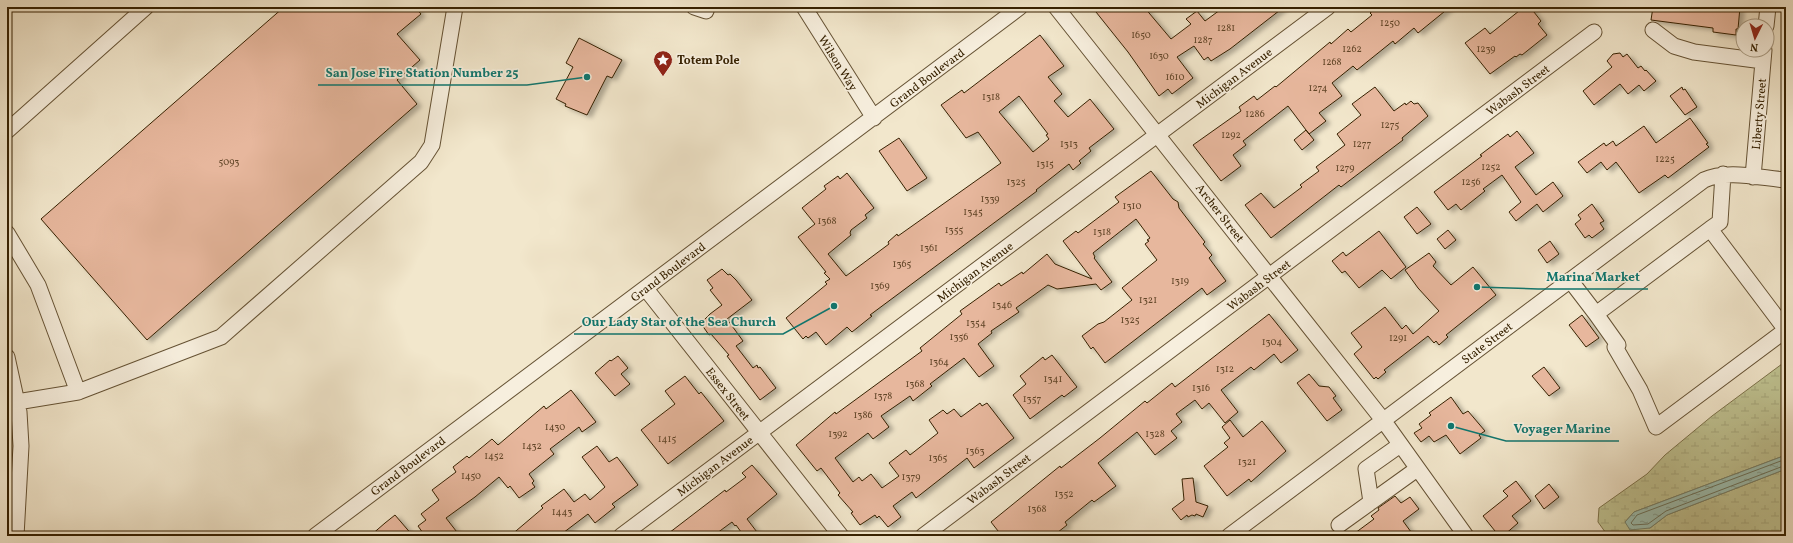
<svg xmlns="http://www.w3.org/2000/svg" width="1793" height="543" font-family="Vollkorn,serif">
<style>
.wetland{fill:url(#wetland-marsh);stroke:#7b724a}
.water{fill:url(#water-ripples);stroke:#73806c}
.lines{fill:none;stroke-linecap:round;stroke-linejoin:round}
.shore{stroke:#69705a;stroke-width:1}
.building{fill:#e7b79d;stroke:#362101;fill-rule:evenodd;filter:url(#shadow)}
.minor-casing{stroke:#655234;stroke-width:17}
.minor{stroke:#f7efde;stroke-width:15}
.labels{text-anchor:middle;stroke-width:3.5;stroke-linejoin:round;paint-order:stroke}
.number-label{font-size:10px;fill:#624628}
.poi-label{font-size:12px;font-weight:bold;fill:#362101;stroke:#f7efde;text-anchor:start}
.street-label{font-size:12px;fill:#362101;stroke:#f7efde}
.leader{fill:none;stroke:#0f766e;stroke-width:1.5}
.callout-dot{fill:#0f766e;stroke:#f7efde;stroke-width:1.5}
.callout-label{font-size:13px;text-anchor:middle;font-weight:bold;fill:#0f766e;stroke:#f7efde;stroke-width:3.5;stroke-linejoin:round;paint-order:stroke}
</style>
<defs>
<pattern id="wetland-marsh" width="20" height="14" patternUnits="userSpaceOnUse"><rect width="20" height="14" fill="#c0c493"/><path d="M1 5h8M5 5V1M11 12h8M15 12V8" fill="none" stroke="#a6a87d"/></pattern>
<pattern id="water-ripples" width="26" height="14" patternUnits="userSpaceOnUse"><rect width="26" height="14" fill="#9cc0b3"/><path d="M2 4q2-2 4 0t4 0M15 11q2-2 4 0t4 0" fill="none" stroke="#809c8f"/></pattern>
<filter id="shadow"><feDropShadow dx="4.5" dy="2.5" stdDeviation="2" flood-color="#0004"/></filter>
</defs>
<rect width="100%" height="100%" fill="#f2e7cc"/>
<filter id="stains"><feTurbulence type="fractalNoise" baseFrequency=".005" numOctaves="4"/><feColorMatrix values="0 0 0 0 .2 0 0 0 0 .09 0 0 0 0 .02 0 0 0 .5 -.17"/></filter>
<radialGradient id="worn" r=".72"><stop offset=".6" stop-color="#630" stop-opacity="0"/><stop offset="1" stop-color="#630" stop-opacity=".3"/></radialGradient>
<path class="wetland" d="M1786,361V455L1634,512L1625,522L1650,528L1667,515L1786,469V536H1608L1598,522L1599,508L1647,474L1665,455L1712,416Z"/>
<path class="water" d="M1786,455V469L1667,515L1650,528L1630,530L1625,522L1634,512Z"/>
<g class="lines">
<path class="shore" d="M1786,459L1637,515L1631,523L1633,525L1648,524L1666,511L1786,465"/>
</g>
<path class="building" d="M284,7H415L421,14L397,34L420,60L397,80L417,104L147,340L41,219Z
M1092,7H1144L1171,39L1191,24L1186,19L1197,11L1205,21L1224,7H1284L1230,49L1211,61L1208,57L1204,60L1194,46L1177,57L1193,78L1172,94L1168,89L1159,96L1128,52Z
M1377,7H1450L1418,33L1414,28L1395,44L1393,41L1357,70L1353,66L1332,83L1342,96L1319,113L1326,121L1309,134L1288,106L1243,141L1246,145L1233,155L1241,166L1221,181L1193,145L1241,111L1239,107L1254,96L1257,100L1275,86L1276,87L1330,42L1331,44L1348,29L1351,32L1372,15L1370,13Z
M1524,7H1530L1541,21L1538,24L1547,35L1522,55L1520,54L1516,57L1515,56L1490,74L1465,43L1485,28L1490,34Z
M1653,7H1740L1738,29H1736V35L1713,32V28L1651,20Z
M1040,35L1064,66L1048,77L1062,94L1054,101L1068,117L1090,99L1114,129L1089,148L1091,151L1079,161L1081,163L1073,170L1069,164L1036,190L1037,191L870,315L872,316L852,332L847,327L826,345L816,332L808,338L806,336L803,339L786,318L827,284L825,282L830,279L824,273L826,272L798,237L815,224L802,208L826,189L824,186L838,176L840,179L847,173L874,208L865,215L867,218L851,230L850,233L851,235L828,254L846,276L889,244L888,242L897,234L898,236L1001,163L978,132L966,138L941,105L962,90L964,93ZM1019,96L1048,134L1046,135L1049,139L1033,152L999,112Z
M579,38L622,60L612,78L607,76L587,115L565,106L566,104L556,99L573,67L566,63Z
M1620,53L1623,57L1627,54L1638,68L1641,66L1645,71L1646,70L1656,81L1644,91L1639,85L1628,94L1620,84L1594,105L1583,91L1612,67L1607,61L1613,54Z
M1375,87L1394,111L1405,103L1406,105L1411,101L1414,104L1418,103L1428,116L1402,138L1403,140L1341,187L1339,185L1271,238L1245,205L1261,193L1274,208L1302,187L1300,185L1319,171L1316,167L1345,145L1337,134L1361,115L1352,104Z
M1682,87L1683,90L1685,89L1697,107L1685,115L1670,96Z
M1690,118L1708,143L1706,144L1709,147L1668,178L1665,175L1639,193L1616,162L1607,170L1601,162L1587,173L1578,162L1604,143L1606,146L1613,141L1616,146L1644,126L1656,143Z
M1306,130L1314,140L1302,150L1294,140Z
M1517,131L1534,153L1515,167L1536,195L1553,182L1563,196L1543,212L1537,204L1516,221L1509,212L1521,202L1502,175L1483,189L1485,191L1461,210L1456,204L1448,210L1434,192L1482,156L1480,155L1508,134L1510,137Z
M899,138L927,178L907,191L879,151Z
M1151,171L1173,199L1178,202L1179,208L1205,242L1203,244L1212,255L1209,258L1226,281L1207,295L1202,288L1105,363L1093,347L1091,349L1082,336L1098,324L1104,322L1132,300L1122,288L1157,260L1145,244L1149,241L1147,240L1150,238L1136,219L1093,253L1095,257L1094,258L1112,282L1101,290L1096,284L1057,289L1048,285L1016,308L1019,312L991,331L992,333L978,344L994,366L979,377L964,358L930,384L932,386L913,401L910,396L881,416L889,427L873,439L868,433L835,458L853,482L859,477L862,481L871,474L882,488L899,476L889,463L906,450L910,455L938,433L929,420L943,410L947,414L954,409L961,417L980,403L982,406L987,403L1014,438L974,468L967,458L916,498L912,492L893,506L901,517L888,527L879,516L877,518L875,515L860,525L851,513L853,512L838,495L840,493L821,468L817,471L796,445L835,412L836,414L922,351L920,348L962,314L960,311L999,283L1001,286L1022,272L1023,274L1047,254L1055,264L1092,279L1063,241L1076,231L1078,233L1119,202L1115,197Z
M1592,204L1604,221L1600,223L1604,229L1592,238L1589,235L1585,238L1575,224L1581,219L1578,215Z
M1417,207L1431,224L1417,234L1404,217Z
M1448,230L1456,240L1445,249L1437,239Z
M1379,231L1406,267L1391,279L1382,270L1359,288L1345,271L1342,273L1332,261L1343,252L1346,256Z
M1550,241L1559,254L1547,263L1538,250Z
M1429,253L1436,262L1433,266L1451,285L1473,267L1496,295L1446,335L1448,337L1439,345L1436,341L1434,343L1428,336L1384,370L1386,372L1378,379L1376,377L1374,379L1354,354L1362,347L1351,333L1385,307L1402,329L1406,325L1413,334L1439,311L1418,288L1405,270Z
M722,269L728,275L730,274L736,280L752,300L727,319L743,341L736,346L753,368L757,365L758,368L760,367L776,388L760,400L727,356L729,355L711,334L709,335L702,325L704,323L703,321L710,314L722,305L710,290L713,288L707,280Z
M1269,314L1298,350L1281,363L1274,354L1254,370L1251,367L1221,390L1238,412L1225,423L1209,403L1202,409L1195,400L1176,414L1182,422L1171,431L1177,438L1155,455L1137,432L1098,463L1116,486L1094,502L1092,500L1065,522L1067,525L1053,536H1002L991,522L1060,466L1061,468L1100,438L1145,401L1147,403L1172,383L1175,387Z
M1582,315L1599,338L1586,347L1569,325Z
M1052,355L1077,387L1064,397L1062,395L1030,419L1013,395L1026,384L1020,376L1043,357L1045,360Z
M618,356L628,368L621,374L630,384L615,396L595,373L610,360L611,361Z
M1544,367L1560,388L1549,396L1532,376Z
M1309,374L1319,386L1329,387L1336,396L1333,398L1342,410L1327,421L1297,383Z
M685,376L699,394L701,392L724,421L668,464L641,430L675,404L665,391Z
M571,390L596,422L582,432L579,427L550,449L554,454L529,474L534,481L532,483L535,487L519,498L510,486L508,488L499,477L475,497L446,518L460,536H425L418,526L426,520L421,514L439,500L432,490L456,472L453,467L467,456L469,458L492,439L498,445L544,406L546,409Z
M1451,397L1463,414L1468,411L1485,431L1479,435L1481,438L1460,454L1446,435L1434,442L1429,436L1421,442L1414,433L1422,428L1419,424L1431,415L1429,413Z
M1230,420L1243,437L1262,421L1286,451L1251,482L1249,479L1227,496L1204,466L1228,447L1224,443L1230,438L1222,427Z
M597,446L609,462L617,457L638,485L612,504L615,507L595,523L588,514L559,536H510L543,508L541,506L564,489L574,502L585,494L590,500L605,487L582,457Z
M752,465L777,494L747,519L760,536H744L736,525L735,526L732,522L713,536H665L725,490L726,492L746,477L742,473Z
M1193,478L1196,502L1208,506L1203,517L1196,514L1195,516L1192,515L1188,517L1187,515L1181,520L1172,509L1184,500L1182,479Z
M1516,481L1531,501L1512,516L1518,523L1503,536H1499L1483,516L1508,496L1503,491Z
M1549,484L1559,497L1544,509L1535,496Z
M1395,496L1401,503L1410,497L1419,509L1403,521L1414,536H1351L1374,519L1371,516L1379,510L1378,508Z
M395,515L413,536H370L385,523Z"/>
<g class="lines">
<defs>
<path id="minor" d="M694,7L706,11L707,7
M804,7L874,118
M1056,7L1383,420L1466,536
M1766,26L1768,7
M1653,30L1674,46L1694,52L1763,61
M7,131L146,7
M1753,177L1764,50
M1710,229L1786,330L1656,427L1640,390L1615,347L1618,345L1596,314Z
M1710,229L1720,222L1723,174
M7,233L38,285L78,392L221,337L421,162L432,145L455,7
M1570,280L1596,314
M646,289L841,536
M7,357L19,412L21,446L16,536
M17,402L78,392
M1371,502L1366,469L1400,445
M1339,525L1417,469
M315,536L1020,7
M621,536L1328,7
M923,536L1594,32
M1229,536L1704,180C1727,169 1760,178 1786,180"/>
</defs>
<use href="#minor" class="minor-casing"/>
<use href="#minor" class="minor"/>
</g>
<defs>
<symbol id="sight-pin" viewBox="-11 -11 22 30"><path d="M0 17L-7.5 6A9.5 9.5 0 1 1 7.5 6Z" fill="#8f2418" stroke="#f7efde"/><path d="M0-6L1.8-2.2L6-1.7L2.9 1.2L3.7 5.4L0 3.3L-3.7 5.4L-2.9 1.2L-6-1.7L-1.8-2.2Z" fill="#fff"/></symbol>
</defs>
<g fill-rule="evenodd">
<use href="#sight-pin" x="652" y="49" width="22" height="30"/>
</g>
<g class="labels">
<g class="number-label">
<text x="1390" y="26">1250</text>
<text x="1226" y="31">1281</text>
<text x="1141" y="38">1650</text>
<text x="1203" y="43">1287</text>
<text x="1352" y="52">1262</text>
<text x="1486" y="52">1239</text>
<text x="1159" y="59">1630</text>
<text x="1332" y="65">1268</text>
<text x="1175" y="80">1610</text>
<text x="1318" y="91">1274</text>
<text x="991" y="100">1318</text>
<text x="1255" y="117">1286</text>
<text x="1390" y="128">1275</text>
<text x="1231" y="138">1292</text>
<text x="1069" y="147">1313</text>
<text x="1362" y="147">1277</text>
<text x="1665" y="162">1225</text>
<text x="229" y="165">5093</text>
<text x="1045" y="167">1315</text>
<text x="1491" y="170">1252</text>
<text x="1345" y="171">1279</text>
<text x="1016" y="185">1325</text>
<text x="1471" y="185">1256</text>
<text x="990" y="202">1339</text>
<text x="1132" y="209">1310</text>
<text x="973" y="215">1345</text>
<text x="827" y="224">1368</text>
<text x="954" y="233">1355</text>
<text x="1102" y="235">1318</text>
<text x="929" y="251">1361</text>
<text x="902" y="267">1365</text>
<text x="1180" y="284">1319</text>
<text x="880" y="289">1369</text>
<text x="1148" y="303">1321</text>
<text x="1002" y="308">1346</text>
<text x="1130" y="323">1325</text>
<text x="976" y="326">1354</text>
<text x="959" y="340">1356</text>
<text x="1398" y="341">1291</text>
<text x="1272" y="345">1304</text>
<text x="939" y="365">1364</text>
<text x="1225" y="372">1312</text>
<text x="1053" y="382">1341</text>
<text x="915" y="387">1368</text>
<text x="1201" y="391">1316</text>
<text x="883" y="399">1378</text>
<text x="1032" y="402">1357</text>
<text x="863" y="418">1386</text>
<text x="555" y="430">1430</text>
<text x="838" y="437">1392</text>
<text x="1155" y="437">1328</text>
<text x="667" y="442">1415</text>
<text x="532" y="449">1432</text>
<text x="975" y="454">1363</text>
<text x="494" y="459">1452</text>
<text x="938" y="461">1365</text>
<text x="1247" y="465">1321</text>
<text x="471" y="479">1450</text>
<text x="911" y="480">1379</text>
<text x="1064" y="497">1352</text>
<text x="1037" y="512">1368</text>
<text x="562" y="515">1443</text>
</g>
<g class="poi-label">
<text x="677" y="64">Totem Pole</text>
</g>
<g class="street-label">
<text transform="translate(838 63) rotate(58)" y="4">Wilson Way</text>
<text transform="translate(927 78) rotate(-37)" y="4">Grand Boulevard</text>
<text transform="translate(1234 78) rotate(-37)" y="4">Michigan Avenue</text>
<text transform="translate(1518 90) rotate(-37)" y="4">Wabash Street</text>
<text transform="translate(1759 114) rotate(-85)" y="4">Liberty Street</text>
<text transform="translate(1220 213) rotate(52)" y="4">Archer Street</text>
<text transform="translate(668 272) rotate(-37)" y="4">Grand Boulevard</text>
<text transform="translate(975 272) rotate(-37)" y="4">Michigan Avenue</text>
<text transform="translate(1259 285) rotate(-37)" y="4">Wabash Street</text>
<text transform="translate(1487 343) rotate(-37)" y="4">State Street</text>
<text transform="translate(728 394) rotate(52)" y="4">Essex Street</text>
<text transform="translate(408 466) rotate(-37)" y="4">Grand Boulevard</text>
<text transform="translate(715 466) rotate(-37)" y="4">Michigan Avenue</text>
<text transform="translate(999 479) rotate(-37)" y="4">Wabash Street</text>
</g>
</g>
<path class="leader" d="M587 77L527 85H318M1477 287L1538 289H1648M834 306L783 334H574M1451 426L1506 441H1619"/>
<g class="callout-dot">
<circle cx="587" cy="77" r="4"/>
<circle cx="1477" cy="287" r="4"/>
<circle cx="834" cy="306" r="4"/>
<circle cx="1451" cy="426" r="4"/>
</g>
<g class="callout-label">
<text x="422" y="77">San Jose Fire Station Number 25</text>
<text x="1593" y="281">Marina Market</text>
<text x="679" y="326">Our Lady Star of the Sea Church</text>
<text x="1562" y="433">Voyager Marine</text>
</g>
<rect width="1793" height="543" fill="none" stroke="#f2e7cc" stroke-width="24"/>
<rect x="8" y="8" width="1777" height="527" fill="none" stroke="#362101" stroke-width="2"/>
<rect x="12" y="12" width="1769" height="519" fill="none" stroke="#362101"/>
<g transform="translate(1755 38) rotate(185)"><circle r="19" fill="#f7efde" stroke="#aa9d86"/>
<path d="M0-3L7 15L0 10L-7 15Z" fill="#8f2418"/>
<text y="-6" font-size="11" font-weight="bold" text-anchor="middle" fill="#362101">N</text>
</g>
<rect width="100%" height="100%" filter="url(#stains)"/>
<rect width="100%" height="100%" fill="url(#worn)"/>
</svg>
